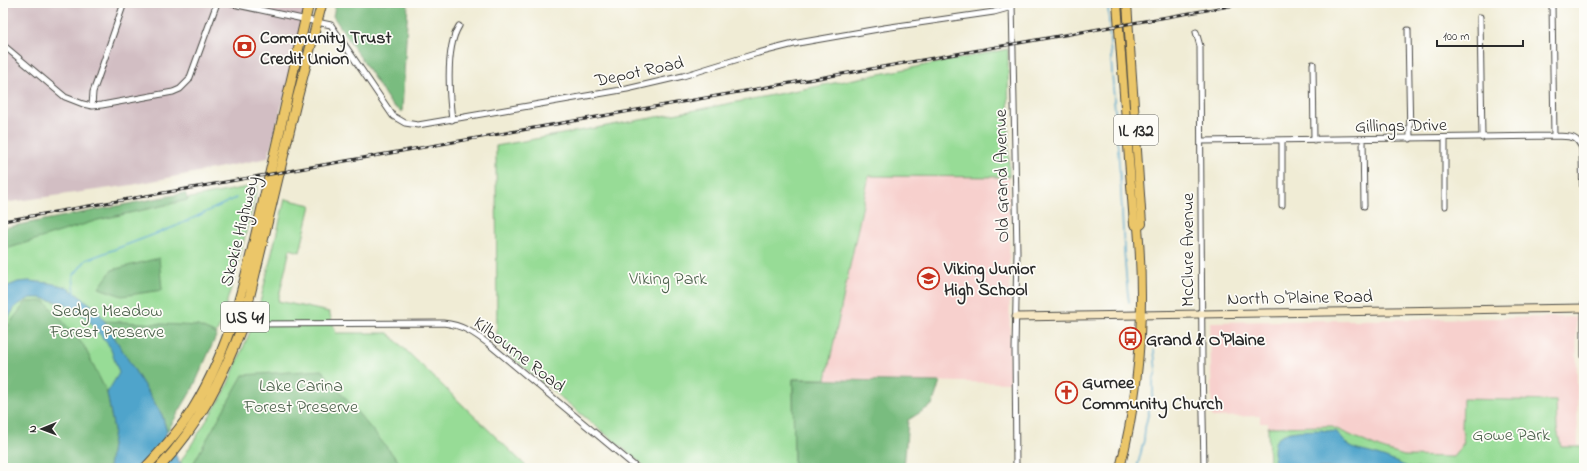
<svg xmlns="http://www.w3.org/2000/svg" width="1587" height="471" font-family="'Indie Flower',sans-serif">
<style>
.built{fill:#f7d0cd}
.industrial{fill:#d2bec3}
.green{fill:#97dc96;stroke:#618460}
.forest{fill:#79bc7f;stroke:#527455}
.water{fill:#4fa4cb;stroke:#3d687b}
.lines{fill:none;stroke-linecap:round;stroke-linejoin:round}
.stream{stroke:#4fa4cb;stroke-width:1.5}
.street-casing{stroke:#494844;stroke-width:7}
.secondary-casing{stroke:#494844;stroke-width:9}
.primary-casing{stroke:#494844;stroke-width:10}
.highway-casing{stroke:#494844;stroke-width:11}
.street{stroke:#fff;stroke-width:5}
.secondary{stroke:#f7e8c3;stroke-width:7}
.primary{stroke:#ebc669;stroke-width:8}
.highway{stroke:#ebc669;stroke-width:9}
.rail-casing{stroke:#2b2b2b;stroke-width:3}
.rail{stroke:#fdfcf7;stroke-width:1.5;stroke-dasharray:4.5;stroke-linecap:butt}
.labels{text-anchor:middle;stroke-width:3.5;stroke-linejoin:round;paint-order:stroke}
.shield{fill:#fdfcf7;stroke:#6a6a68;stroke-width:1}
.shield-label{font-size:17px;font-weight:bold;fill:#2b2b2b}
.poi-label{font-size:18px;font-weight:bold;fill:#2b2b2b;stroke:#fdfcf7;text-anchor:start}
.street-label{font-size:18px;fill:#2b2b2b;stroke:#fdfcf7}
.park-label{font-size:18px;fill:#4b604b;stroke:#fdfcf7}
</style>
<rect width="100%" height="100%" fill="#fdfcf7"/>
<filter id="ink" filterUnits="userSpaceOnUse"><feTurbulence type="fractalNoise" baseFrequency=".025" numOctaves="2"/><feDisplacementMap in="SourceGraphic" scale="8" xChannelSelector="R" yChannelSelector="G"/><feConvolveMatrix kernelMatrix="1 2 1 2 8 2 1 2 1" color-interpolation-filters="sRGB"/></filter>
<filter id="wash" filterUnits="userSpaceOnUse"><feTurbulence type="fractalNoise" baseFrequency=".012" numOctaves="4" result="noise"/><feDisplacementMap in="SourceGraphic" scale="16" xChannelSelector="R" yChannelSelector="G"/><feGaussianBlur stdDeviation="0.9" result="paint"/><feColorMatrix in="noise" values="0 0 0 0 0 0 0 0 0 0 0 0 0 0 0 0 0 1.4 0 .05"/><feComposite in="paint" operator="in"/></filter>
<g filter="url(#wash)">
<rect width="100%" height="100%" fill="#f0ecd5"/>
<path class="built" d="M869,176L1009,177L1010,383L826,379Z
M1576,317L1578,446L1584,447V468L1454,457L1404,456L1379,448L1330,426L1268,427V423H1260V416L1212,417L1210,322Z"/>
<path class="industrial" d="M3,3H309L268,158L132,185L3,203Z"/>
<path class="green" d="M1008,49L1009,177L869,176L826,379H793L794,468H647L497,345L496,146L701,109Z
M258,185L236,271L219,328L169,424L132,468H3V234Z
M285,199L311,205L300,252L290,249L278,301L329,312L336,333H388L528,468H181V461L224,393L257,315Z
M1463,399L1556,401L1557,429L1561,447H1584V468H1269L1268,427L1330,426L1379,448L1404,456L1453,457L1462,446V444H1464L1462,428Z"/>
<path class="forest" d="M336,3H408L402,112L391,104L333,16Z
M185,193L188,200L98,220L3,250V228Z
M159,258L162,290L122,296L99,288L112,270Z
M45,301L84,346L107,393L114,430L109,468H3V332L26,302Z
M104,321L198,326L217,334L193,388L167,432L162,415Z
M322,370L404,468H193V464L243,375Z
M793,379L940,382L932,405L908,420L904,468H794Z"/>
<path class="water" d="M29,281L49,283L67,287L97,309L162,415L167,432L165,437L183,468H109L114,430L107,393L119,373L110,347L86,317L66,304L41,298H30L16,306L3,326V288L18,282Z
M1321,430L1337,432C1352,454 1358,448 1380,456C1390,459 1400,464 1410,468H1274C1275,460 1273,450 1275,443C1280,428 1309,431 1321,430Z"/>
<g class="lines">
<path class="stream" d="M1108,3C1110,61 1116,119 1120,177C1123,218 1123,261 1129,302
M75,294L73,276L86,260L174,227L236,198
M1137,468L1144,440L1145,428L1153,393V381L1156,372L1154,350"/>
</g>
</g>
<g filter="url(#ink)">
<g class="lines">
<defs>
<path id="street" d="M228,3L331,25L393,116L405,123L418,125L627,89L683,76L758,53L798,43L884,28L994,12L1012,7
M1012,3L1017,252L1015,349L1016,468
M1552,4L1554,136
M1480,17L1482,138
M1408,30L1410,139
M1196,32L1200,46L1202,363L1204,468
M3,45L65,97L83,104L92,106L102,105L173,92L180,89L189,80L217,3
M1313,64L1314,140
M92,106L93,92L97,81L124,3
M452,120C449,94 445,48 459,26
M1445,138V206
M1363,139L1364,206
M1282,140V205
M1201,141L1554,136C1568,137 1577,134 1582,149L1584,289
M1584,299V356
M233,322L243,324L443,323C463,325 474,333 490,345L637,468"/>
<path id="secondary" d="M1016,317L1584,308"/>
<path id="primary" d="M1117,3L1134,224L1138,227C1145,310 1141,388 1120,468
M1127,3L1142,224L1138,227"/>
<path id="highway" d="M145,468C163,449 181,429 194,407C235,340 249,262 267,186C281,125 295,64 309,3
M159,468C200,424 222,379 243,324L297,99L322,3"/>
</defs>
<use href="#street" class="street-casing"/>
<use href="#secondary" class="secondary-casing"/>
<use href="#primary" class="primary-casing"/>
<use href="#highway" class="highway-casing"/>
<use href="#street" class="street"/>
<use href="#secondary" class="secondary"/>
<use href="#primary" class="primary"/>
<use href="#highway" class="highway"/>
<defs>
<path id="rail" d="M3,221L1247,3"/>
</defs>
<use href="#rail" class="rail-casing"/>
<use href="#rail" class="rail"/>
</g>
</g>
<defs>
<symbol id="bank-ring" viewBox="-11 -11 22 22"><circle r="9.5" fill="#fdfcf7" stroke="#c8321e" stroke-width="1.5"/><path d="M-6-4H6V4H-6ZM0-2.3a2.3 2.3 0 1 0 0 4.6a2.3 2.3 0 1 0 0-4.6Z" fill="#c8321e"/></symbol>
<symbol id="school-ring" viewBox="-11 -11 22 22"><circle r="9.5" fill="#fdfcf7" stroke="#c8321e" stroke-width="1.5"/><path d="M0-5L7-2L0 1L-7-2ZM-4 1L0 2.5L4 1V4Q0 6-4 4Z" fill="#c8321e"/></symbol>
<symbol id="bus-ring" viewBox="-11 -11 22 22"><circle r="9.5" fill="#fdfcf7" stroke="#c8321e" stroke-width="1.5"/><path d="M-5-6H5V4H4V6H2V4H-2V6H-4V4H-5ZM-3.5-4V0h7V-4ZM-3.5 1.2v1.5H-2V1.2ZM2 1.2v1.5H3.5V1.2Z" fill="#c8321e"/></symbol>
<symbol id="church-ring" viewBox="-11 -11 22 22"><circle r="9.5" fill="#fdfcf7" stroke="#c8321e" stroke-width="1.5"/><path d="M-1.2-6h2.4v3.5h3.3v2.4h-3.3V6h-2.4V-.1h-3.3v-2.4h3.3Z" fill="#c8321e"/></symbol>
</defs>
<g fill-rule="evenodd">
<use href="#bank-ring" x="232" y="34" width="25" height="25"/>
<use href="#school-ring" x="916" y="266" width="25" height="25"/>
<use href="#bus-ring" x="1118" y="326" width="25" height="25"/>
<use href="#church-ring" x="1054" y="380" width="25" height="25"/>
</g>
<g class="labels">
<g class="shield">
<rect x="1114" y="115" width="44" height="30" rx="3"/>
<rect x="221" y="302" width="48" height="30" rx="3"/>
</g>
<g class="shield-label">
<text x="1136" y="136">IL 132</text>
<text x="245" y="323">US 41</text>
</g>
<g class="poi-label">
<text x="260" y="43">Community Trust<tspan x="260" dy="21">Credit Union</tspan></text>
<text x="944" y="274">Viking Junior<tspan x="944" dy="21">High School</tspan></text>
<text x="1146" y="345">Grand &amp; O'Plaine</text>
<text x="1082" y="388">Gurnee<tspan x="1082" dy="21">Community Church</tspan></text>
</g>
<g class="street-label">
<text transform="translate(639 71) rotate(-12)" y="6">Depot Road</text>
<text transform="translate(1401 125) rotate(-1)" y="6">Gillings Drive</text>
<text transform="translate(1001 176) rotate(-91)" y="6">Old Grand Avenue</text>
<text transform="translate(239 231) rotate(-76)" y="6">Skokie Highway</text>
<text transform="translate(1187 250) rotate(-90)" y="6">McClure Avenue</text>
<text transform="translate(1300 297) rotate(-1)" y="6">North O'Plaine Road</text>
<text transform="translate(520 354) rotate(38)" y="6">Kilbourne Road</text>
</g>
<g class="park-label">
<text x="668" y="284">Viking Park</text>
<text x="107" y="316">Sedge Meadow<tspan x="107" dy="21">Forest Preserve</tspan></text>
<text x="301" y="391">Lake Carina<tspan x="301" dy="21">Forest Preserve</tspan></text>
<text x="1511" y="440">Gowe Park</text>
</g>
</g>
<rect width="1587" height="471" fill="none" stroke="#fdfcf7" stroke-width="16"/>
<g transform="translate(42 429) rotate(269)" stroke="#fdfcf7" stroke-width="3" paint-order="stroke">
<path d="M0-3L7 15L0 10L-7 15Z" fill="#2b2b2b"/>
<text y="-6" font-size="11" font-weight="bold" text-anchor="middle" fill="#2b2b2b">N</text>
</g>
<path d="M1437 40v6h86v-6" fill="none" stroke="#2b2b2b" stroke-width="2"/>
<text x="1443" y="40" font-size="12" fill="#2b2b2b" stroke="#fdfcf7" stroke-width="3" paint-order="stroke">100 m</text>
</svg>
